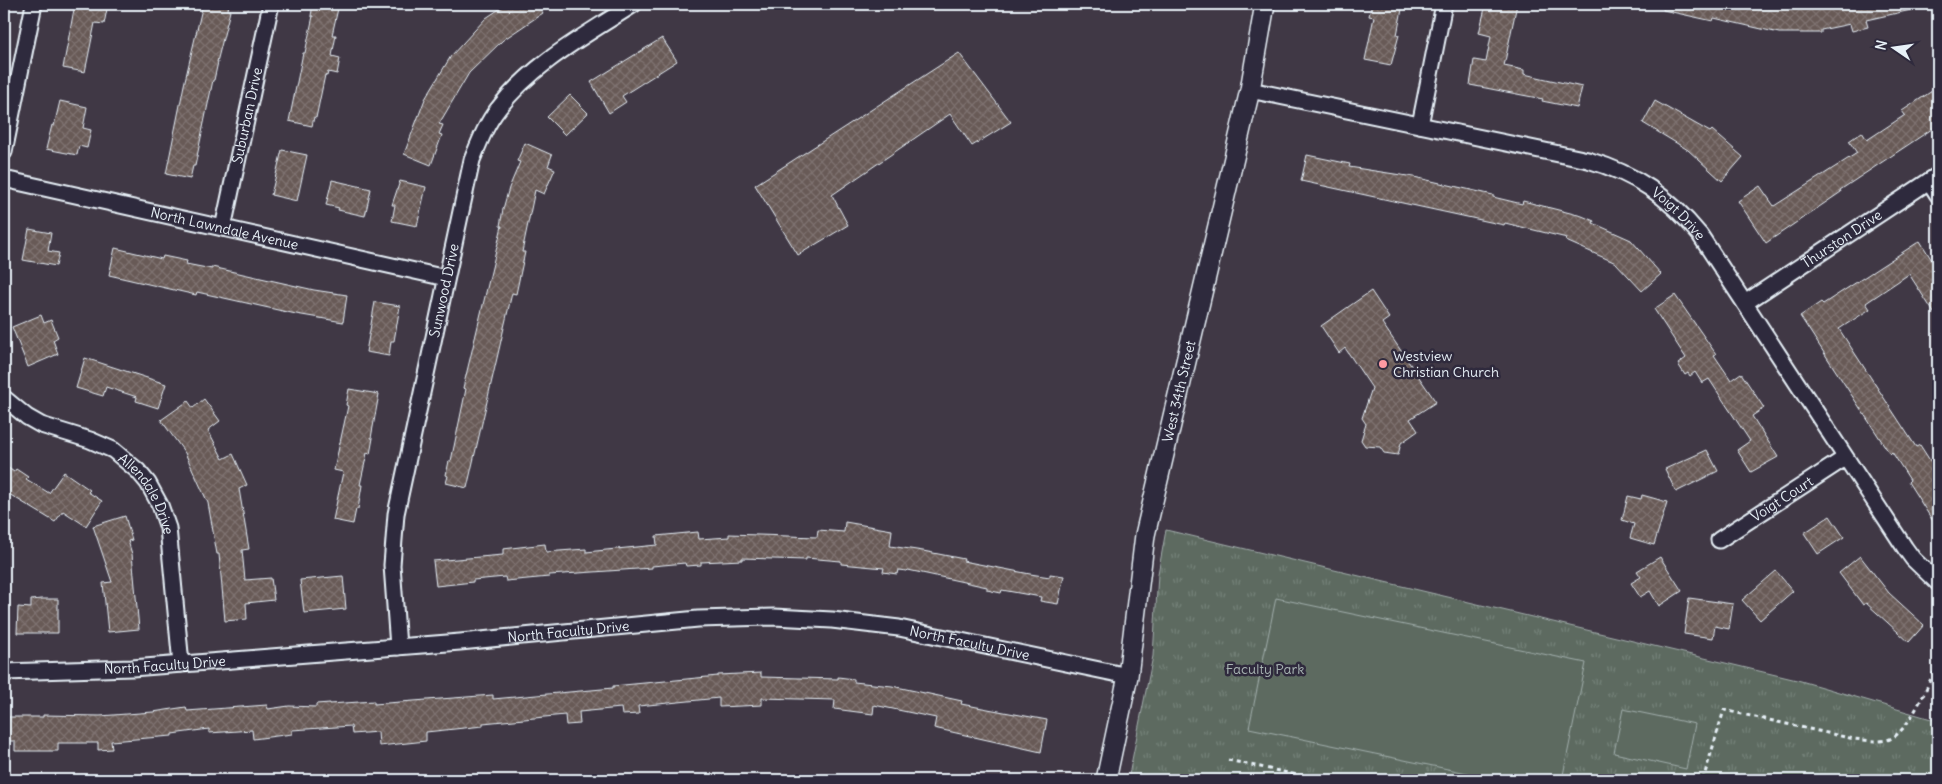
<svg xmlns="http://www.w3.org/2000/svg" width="1942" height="784" font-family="Delius,sans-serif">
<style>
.park{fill:url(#park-tufts);stroke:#a2aeac}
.garden{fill:#5d6b61;stroke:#a2aeac}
.building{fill:url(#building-cross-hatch);stroke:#e8f1f8}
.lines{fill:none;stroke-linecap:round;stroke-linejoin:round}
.minor-casing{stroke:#e8f1f8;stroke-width:19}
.tertiary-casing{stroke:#e8f1f8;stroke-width:22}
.path{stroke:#e8f1f8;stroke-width:3;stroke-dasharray:4 4;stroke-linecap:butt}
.minor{stroke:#2f2a3d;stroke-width:15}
.tertiary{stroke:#2f2a3d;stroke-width:19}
.poi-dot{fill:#ff9aa2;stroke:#2f2a3d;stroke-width:2}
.labels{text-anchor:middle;stroke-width:5;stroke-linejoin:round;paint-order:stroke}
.street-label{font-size:14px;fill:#e8f1f8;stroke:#2f2a3d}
.poi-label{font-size:14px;fill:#e8f1f8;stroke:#2f2a3d;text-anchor:start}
.park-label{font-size:14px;fill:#a9b5b4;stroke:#2f2a3d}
</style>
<defs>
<pattern id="park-tufts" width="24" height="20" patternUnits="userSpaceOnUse" patternTransform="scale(1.25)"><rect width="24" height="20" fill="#5d6b61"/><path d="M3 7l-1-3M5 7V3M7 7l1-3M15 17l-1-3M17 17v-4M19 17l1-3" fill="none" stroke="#748178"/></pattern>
<pattern id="building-cross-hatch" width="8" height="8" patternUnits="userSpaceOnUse" patternTransform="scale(1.25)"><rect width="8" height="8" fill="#685a57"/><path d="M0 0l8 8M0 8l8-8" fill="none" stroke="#7e7270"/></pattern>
</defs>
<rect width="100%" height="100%" fill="#403845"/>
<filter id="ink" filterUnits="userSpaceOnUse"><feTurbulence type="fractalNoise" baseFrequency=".02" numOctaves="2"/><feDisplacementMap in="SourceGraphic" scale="10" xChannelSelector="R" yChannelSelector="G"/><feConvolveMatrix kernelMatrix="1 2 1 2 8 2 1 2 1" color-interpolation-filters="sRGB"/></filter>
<g filter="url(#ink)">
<path class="park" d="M1166,530L1801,681L1938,721V780H1128L1153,656L1158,574Z"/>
<path class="garden" d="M1276,598L1586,663L1562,780H1501L1249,728Z
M1623,709L1695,724L1686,769L1614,753Z"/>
<path class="building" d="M75,4H108L104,24L95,23L85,72L63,68Z
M203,4H229L228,10L230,11L217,62H218L214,80H213L195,166H193L190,179L166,174L184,85Z
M313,4H339L332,35H336L332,56L340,58L337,74L328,72L327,76L325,75L316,118L314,117L312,126L289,121L303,53H305L313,16H311Z
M507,4H537L543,13L503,40L469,73L439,124L443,125L439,134L442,135L431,165L404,154L425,99L451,56L486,18Z
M1372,4H1403L1397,35H1399L1391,65L1365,60L1374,17L1369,16Z
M1486,4H1517L1504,66L1524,70V74L1582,87L1577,108L1542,101L1543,99L1470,85L1474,60L1486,62L1491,36L1479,33Z
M1664,4H1766L1765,7L1840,8L1839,4H1910L1911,10L1866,20L1868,27L1852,31L1850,24L1821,30V33H1779L1714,18L1713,21L1663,10Z
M662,38L677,61L622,96L626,102L609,113L591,82Z
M959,53L1011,122L972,146L950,114L832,195L848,225L798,255L755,185Z
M1938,87V125L1840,190L1841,192L1766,243L1738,201L1760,186L1774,206L1857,153L1849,141L1862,132L1867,140L1905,115L1902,111Z
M570,95L588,113L565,135L547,117Z
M60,101L87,107L83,128L91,130L87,148L79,146L77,155L46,149L52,125L54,126Z
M1655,101L1710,132L1712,130L1743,157L1722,181L1688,150L1643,123Z
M525,143L552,155L548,166L555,169L544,194L535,190L522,252H525L516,294L512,293L467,488L446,483L448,476L446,475L449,461H451L466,389L463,388L502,226H500L503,209L509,188L520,162L517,161Z
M282,150L307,155L297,201L271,195Z
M1307,155L1350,164L1349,167L1414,177L1493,195V197L1522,204L1523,201L1582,216L1594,221L1593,223L1631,240L1661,274L1642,291L1616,263L1566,241L1567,238L1505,223L1504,225L1301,181Z
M332,180L371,189L365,216L338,210L339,208L326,205Z
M400,181L426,187L417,226L392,221L395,205H392Z
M29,229L51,233L48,251L59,253L56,266L23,260Z
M1920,241L1938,270V319L1909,274L1866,303L1870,309L1839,329L1916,447L1920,445L1938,473V529L1908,482L1910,480L1892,452L1890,454L1800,316L1821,302L1823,304Z
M115,248L162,259L163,256L187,261L186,264L212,269V267L314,290L347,295L343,322L296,314L197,292L196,295L109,275Z
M1371,291L1389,318L1382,323L1436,402L1410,419L1418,431L1401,443L1398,455L1384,453L1380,447L1365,446L1361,440L1366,424L1362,418L1372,388L1345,348L1339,353L1321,326Z
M1675,295L1716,354L1714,355L1731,380L1741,373L1764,408L1752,416L1778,457L1751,472L1737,450L1750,441L1709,379L1702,383L1695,372L1690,376L1688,373L1685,375L1678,364L1686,358L1654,309Z
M375,302L400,306L394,341H391L389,356L366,352Z
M41,315L44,323L51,320L58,337L53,340L58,354L28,367L12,327Z
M85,358L166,384L158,408L136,401L137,397L106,387L103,396L76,388Z
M349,389L379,394L371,438H373L370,454L367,453L360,485H362L358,509H356L353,524L333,520L343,472L334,470L348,406L346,405Z
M204,399L220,421L208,430L223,459L233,454L247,485L239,489L249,549L242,550L245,580L271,578L274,600L246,603L247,619L225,621L219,554H217L208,503L185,453L161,420L188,401L193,408Z
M1707,450L1718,471L1676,492L1665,469Z
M4,465L14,472L16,469L28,477L26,479L49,493L64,472L90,490L88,492L102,501L86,526L63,511L55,522L4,491Z
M1642,495L1667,502L1654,545L1630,538L1634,524L1622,520L1628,496L1641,499Z
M125,516L132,540L128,541L132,554L139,629L108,632L103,583L112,582L93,526Z
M1830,516L1844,537L1818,554L1804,533Z
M845,522L892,530L890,546L923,551L964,559L963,561L1030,574L1050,577V574L1064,576L1058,604L1040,601L1041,597L1002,590L1001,593L987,590V587L908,570L907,571L898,570L897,574L883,572L884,568L841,564V561L806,558V560L742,558V560L701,562V565L686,566L685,563L652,566V568L549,575V577L506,581L505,577L473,580V582L436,586L433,561L503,555V549L545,544L546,552L586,549V552L657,545L656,536L698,532L699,539L729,537V534L817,537L818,530L844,532Z
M1860,556L1889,593L1924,625L1909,642L1866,603L1863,605L1839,573Z
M1660,557L1682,591L1659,606L1650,591L1640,597L1631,583L1641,577L1637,571Z
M1776,571L1793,591L1760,620L1742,600Z
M343,576L346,609L304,613L300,580Z
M1689,598L1733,604L1729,629L1715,626L1713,638L1684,634Z
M42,599H58V633H17L18,607L31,608V600Z
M761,673V677L838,679V677L854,679V682L892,686L962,701L961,704L1047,720L1041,752L934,728L936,718L874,705L873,714L834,709L835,700L762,698V705L719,707V698L638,706L639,714L622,715L621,708L579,712L580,724L566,725L565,715L483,723V726L426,732V741L379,746L378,732L352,734L351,726L292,730V734L253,739L252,730L209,733V729L172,734V736L111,741L112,749L98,750V743H58V751H15V741H4V717H43V715L100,716L153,712L186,707L187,711L267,705L268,709L289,706L316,707V704L330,703V704L374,701V704L493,695V699L613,688V686L718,676V675Z"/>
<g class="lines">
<defs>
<g id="minor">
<path id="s1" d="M1250,90L1588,160C1636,174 1668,196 1700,235L1905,548L1913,559L1938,583"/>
<path d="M1420,125L1444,4"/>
<path d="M4,152L34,4"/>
<path id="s2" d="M4,179L446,278"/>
<path d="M1929,181L1938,195"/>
<path id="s3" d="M223,228L271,4"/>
<path id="s4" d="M1745,303L1938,175"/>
<path id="s5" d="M4,398L27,417L41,425L90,440L113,450L138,471L148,483L160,505L168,528L181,664"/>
<path id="s6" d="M1719,540L1845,458"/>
<path id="s7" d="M398,647L392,565L396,514L472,160C479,143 486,124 498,109C533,63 586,35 634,4"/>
<path id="s8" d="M4,672L132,668L460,642L698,619L774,617L832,620L899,628L1128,676"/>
</g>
<g id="tertiary">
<path id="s9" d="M1106,780L1128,676L1145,535L1250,90L1265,4"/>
</g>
</defs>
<use href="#minor" class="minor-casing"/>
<use href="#tertiary" class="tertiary-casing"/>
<path class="path" d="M1228,760L1320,780H1340
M1416,780H1424
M1703,780L1724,710L1854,739C1865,740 1879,743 1890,739C1911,729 1928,684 1938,663"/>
<use href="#minor" class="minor"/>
<use href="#tertiary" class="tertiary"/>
</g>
</g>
<circle class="poi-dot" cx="1383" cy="364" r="5"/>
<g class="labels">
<g class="street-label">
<text dy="5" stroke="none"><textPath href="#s3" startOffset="115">Suburban Drive</textPath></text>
<text dy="5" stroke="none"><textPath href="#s1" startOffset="452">Voigt Drive</textPath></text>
<text dy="5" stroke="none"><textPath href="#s2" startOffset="226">North Lawndale Avenue</textPath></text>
<text dy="5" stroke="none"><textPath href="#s4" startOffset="116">Thurston Drive</textPath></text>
<text dy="5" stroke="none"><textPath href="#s7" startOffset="362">Sunwood Drive</textPath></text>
<text dy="5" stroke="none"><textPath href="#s9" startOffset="396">West 34th Street</textPath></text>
<text dy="5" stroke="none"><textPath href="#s5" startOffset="179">Allendale Drive</textPath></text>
<text dy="5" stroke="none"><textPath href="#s6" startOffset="75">Voigt Court</textPath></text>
<text dy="5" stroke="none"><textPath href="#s8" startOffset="566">North Faculty Drive</textPath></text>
<text dy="5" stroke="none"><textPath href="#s8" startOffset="970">North Faculty Drive</textPath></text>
<text dy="5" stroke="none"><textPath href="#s8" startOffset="161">North Faculty Drive</textPath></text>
</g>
<g class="poi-label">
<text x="1393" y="361">Westview<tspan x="1393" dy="16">Christian Church</tspan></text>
</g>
<g class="park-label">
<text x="1265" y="674">Faculty Park</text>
</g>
</g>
<rect width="1942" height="784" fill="none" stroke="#2f2a3d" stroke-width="20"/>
<rect x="10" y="10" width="1922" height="764" fill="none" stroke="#e8f1f8" stroke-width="2" filter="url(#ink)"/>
<g transform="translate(1894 48) rotate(283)" stroke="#2f2a3d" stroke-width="4" paint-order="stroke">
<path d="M0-4L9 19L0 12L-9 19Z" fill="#e8f1f8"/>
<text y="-8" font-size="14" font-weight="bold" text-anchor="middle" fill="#e8f1f8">N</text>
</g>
</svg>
